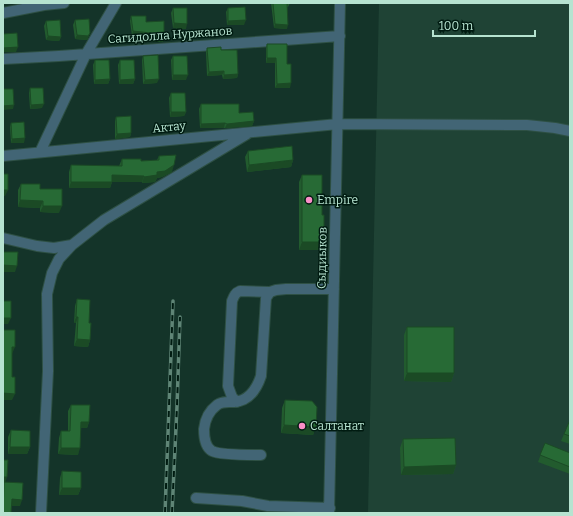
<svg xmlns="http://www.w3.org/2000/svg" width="573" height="516" font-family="Bitter,serif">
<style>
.built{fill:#1f4335}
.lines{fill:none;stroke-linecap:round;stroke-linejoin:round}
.minor-casing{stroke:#2e5044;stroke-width:12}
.minor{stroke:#426575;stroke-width:10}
.rail-casing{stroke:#5f8576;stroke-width:3.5}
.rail{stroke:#001b11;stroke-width:2;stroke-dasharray:6;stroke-linecap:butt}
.wall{fill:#225b2e}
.shaded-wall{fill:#1b4a25}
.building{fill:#276a35;stroke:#1b4a25}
.poi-dot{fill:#fa8fc7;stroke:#001b11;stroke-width:1.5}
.labels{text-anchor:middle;stroke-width:3;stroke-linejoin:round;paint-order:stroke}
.street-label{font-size:12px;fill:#b6e3d0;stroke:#001b11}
.poi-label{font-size:12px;fill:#b6e3d0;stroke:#001b11;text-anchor:start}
</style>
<rect width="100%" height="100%" fill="#143429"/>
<path class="built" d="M379,3H570V513H368Z"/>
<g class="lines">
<defs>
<path id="minor" d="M3,13L44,5L64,3
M3,59L59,56L340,36
M40,152L86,54L116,3
M3,156L338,124L527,125L555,128L570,131
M3,238L37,246L54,248L72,245L104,220L247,134
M237,402L232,397L228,386L232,301C234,296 235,293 240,291L270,292
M261,455C250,455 220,455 212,451C205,447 204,436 204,429C205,420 209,411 217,405C222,401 228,402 234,402C249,401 257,388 261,376L266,298L270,292L276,290L286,289H334
M196,498L242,501L268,506L330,508
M41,513L48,371L47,294L52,273L59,259L72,245
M329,513L340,3"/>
</defs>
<use href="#minor" class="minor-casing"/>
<use href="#minor" class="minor"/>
<defs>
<path id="rail" d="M165,513L173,301
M172,513L177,406L180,317"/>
</defs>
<use href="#rail" class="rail-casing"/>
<use href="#rail" class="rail"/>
</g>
<path class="wall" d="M271,3H290L288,7H287V29L274,28Z
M173,8L186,29L173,28L171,13Z
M228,8L244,25H227L226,12Z
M131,16L146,22L163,42L150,41L149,37L132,36L130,21Z
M75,20L90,33L87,40L75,39L73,25Z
M46,21L61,37L59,41L46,40L44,26Z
M267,44L287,64L290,88H275V63H266V48Z
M207,48L221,50L238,74L237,78L223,79L222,75L207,76L206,52Z
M143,56L157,83L143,84L142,60Z
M173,56L186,80H172L171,60Z
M95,60L110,79L108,84H94L93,65Z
M120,60L135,79L133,84H119L118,65Z
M30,88L42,108L30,109L29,93Z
M171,93L186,112L184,116L170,117L169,98Z
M201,104L239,113L254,121L252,126L225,128H200L199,109Z
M116,117L131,133L130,137L115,139V121Z
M11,123L24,143H11L10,127Z
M248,151L293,160L291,167L247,172L245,157Z
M159,156L172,172L162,177L157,178L155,182L142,183V182H112L110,188H69V172L71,165L119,166L122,159L141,161L157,160Z
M302,175L322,215L324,242L321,250H299V182Z
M21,184L40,189L59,213L40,212V208L18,207V190Z
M77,299L89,323L90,340L88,347L74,346L76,323H74L75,306Z
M407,327L454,373L451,382L404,381V335Z
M285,400L316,427L313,435L281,433L282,408Z
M71,405L89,422L87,428H81L78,455L58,454L59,438L61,431H68V411Z
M569,422H570V444L561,441Z
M11,430L30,447L27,454H8V437Z
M403,439L456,465L453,474L401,475L400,448Z
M545,443L570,453V474L538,462Z
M62,471L81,488L78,495H59L60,478Z"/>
<path class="shaded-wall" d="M246,20L244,25H227L228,21Z
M174,23L187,24L186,29L173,28Z
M275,24L288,25L287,29L274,28Z
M133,31L151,33L149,37L132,36Z
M90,33L87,40L75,39L77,35Z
M48,36L61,37L59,41L46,40Z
M151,36L164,37L163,42L150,41Z
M18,47L16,52H3V48Z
M267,58H276L275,63H266Z
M224,71L222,75L207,76L209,72Z
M238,74L237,78L223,79L224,75Z
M173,75H188L186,80H172Z
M110,79L108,84H94L95,80Z
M135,79L133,84H119L120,80Z
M159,79L157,83L143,84L145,80Z
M291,83L290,88H275L277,84Z
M44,104L42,108L30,109L31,105Z
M14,105L13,109L3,110V106Z
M171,112H186L184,116L170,117Z
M254,121L252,126L225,128L227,124Z
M225,123L224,128H200L201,124Z
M131,133L130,137L115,139L117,134Z
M25,138L24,143H11L12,139Z
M293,160L291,167L247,172L249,165Z
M174,165L172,172L162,177L157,178L155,182L142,183L144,177Z
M112,175L144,176L142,182H110Z
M71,182H112L110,188H69Z
M3,190H8L5,196H3Z
M20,200L43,201L40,208L18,207Z
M43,206H62L59,213L40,212Z
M302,242H324L321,250H299Z
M3,265L17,266L15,272H3Z
M76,317H78L76,323H74Z
M3,318H11L8,324H3Z
M77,339L90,340L88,347L74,346Z
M12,347H15L12,354Z
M407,373H454L451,382L404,381Z
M3,393L15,394L12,400H3Z
M81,422H89L87,428H78Z
M284,425L316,427L313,435L281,433Z
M10,447H30L27,454H8Z
M61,448H80L78,455L58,454Z
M456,465L453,474L401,475L404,467Z
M3,477H7L5,484L4,482L3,484Z
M62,488H81L78,495H59Z
M12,499L22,500L20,506H9Z"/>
<path class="building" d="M273,3H288H287L288,25L275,24Z
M245,7L246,20L228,21V8Z
M173,8H187V24L174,23Z
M131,16H146V22L164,21V37L151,36V33L133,31Z
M89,19L90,33L88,36L77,35L75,20Z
M60,20L61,37L48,36L46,21Z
M17,33L18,47L3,48V34Z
M267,44H287V64H291V83L277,84L276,58H267Z
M221,47V50H237L238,74L224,75V71L209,72L207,48Z
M158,55L159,79L145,80L143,56Z
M173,56H187L188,75H173Z
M95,60H109L110,79L95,80Z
M120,60H134L135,79L120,80Z
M30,88H43L44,104L31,105Z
M3,89H13L14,105L3,106Z
M171,93H185L186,112H171Z
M201,104H239V113L253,112L254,121L227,124L225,123L201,124Z
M131,116V133L117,134L116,117Z
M24,122L25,138L12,139L11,123Z
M292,146L293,160L249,165L248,151Z
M176,155L174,165L165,171L157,172V175L144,177V176L112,175V182H71V165L122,166V159H141V161L159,160V156Z
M3,174H8V190H3Z
M302,175H322V215H324V242H302Z
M21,184H40V189H62V206H43V201L20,200Z
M3,252H18L17,266L3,265Z
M77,299L90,300L89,323H91L90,340L77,339L78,317H76Z
M3,301H11V318H3Z
M407,327H454V373H407Z
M3,330H15V347H12V377H15V394L3,393Z
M285,400L312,401L317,407L316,427L284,425Z
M71,405H90L89,422H81L80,448H61V431H70Z
M569,422H570V436L564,434Z
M11,430L30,431V447H10Z
M455,438L456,465L404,467L403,439Z
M545,443L570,453V467L540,455Z
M3,460H8L7,477H3Z
M62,471L81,472V488H62Z
M4,482L23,483L22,500L12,499L11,513H3Z"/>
<g class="poi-dot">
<circle cx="309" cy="200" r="4"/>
<circle cx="302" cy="426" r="4"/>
</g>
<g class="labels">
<g class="street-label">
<text transform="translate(170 35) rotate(-4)" y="4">Сагидолла Нуржанов</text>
<text transform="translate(169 127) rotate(-5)" y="4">Актау</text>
<text transform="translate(322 258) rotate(-89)" y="4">Сыдиыков</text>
</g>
<g class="poi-label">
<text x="317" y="204">Empire</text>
<text x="310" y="430">Салтанат</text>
</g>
</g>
<rect width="573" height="516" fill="none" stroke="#b6e3d0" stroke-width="8"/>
<path d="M433 30v6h102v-6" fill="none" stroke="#b6e3d0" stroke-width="2"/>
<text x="439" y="30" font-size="12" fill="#b6e3d0" stroke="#001b11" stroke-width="3" paint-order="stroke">100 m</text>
</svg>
